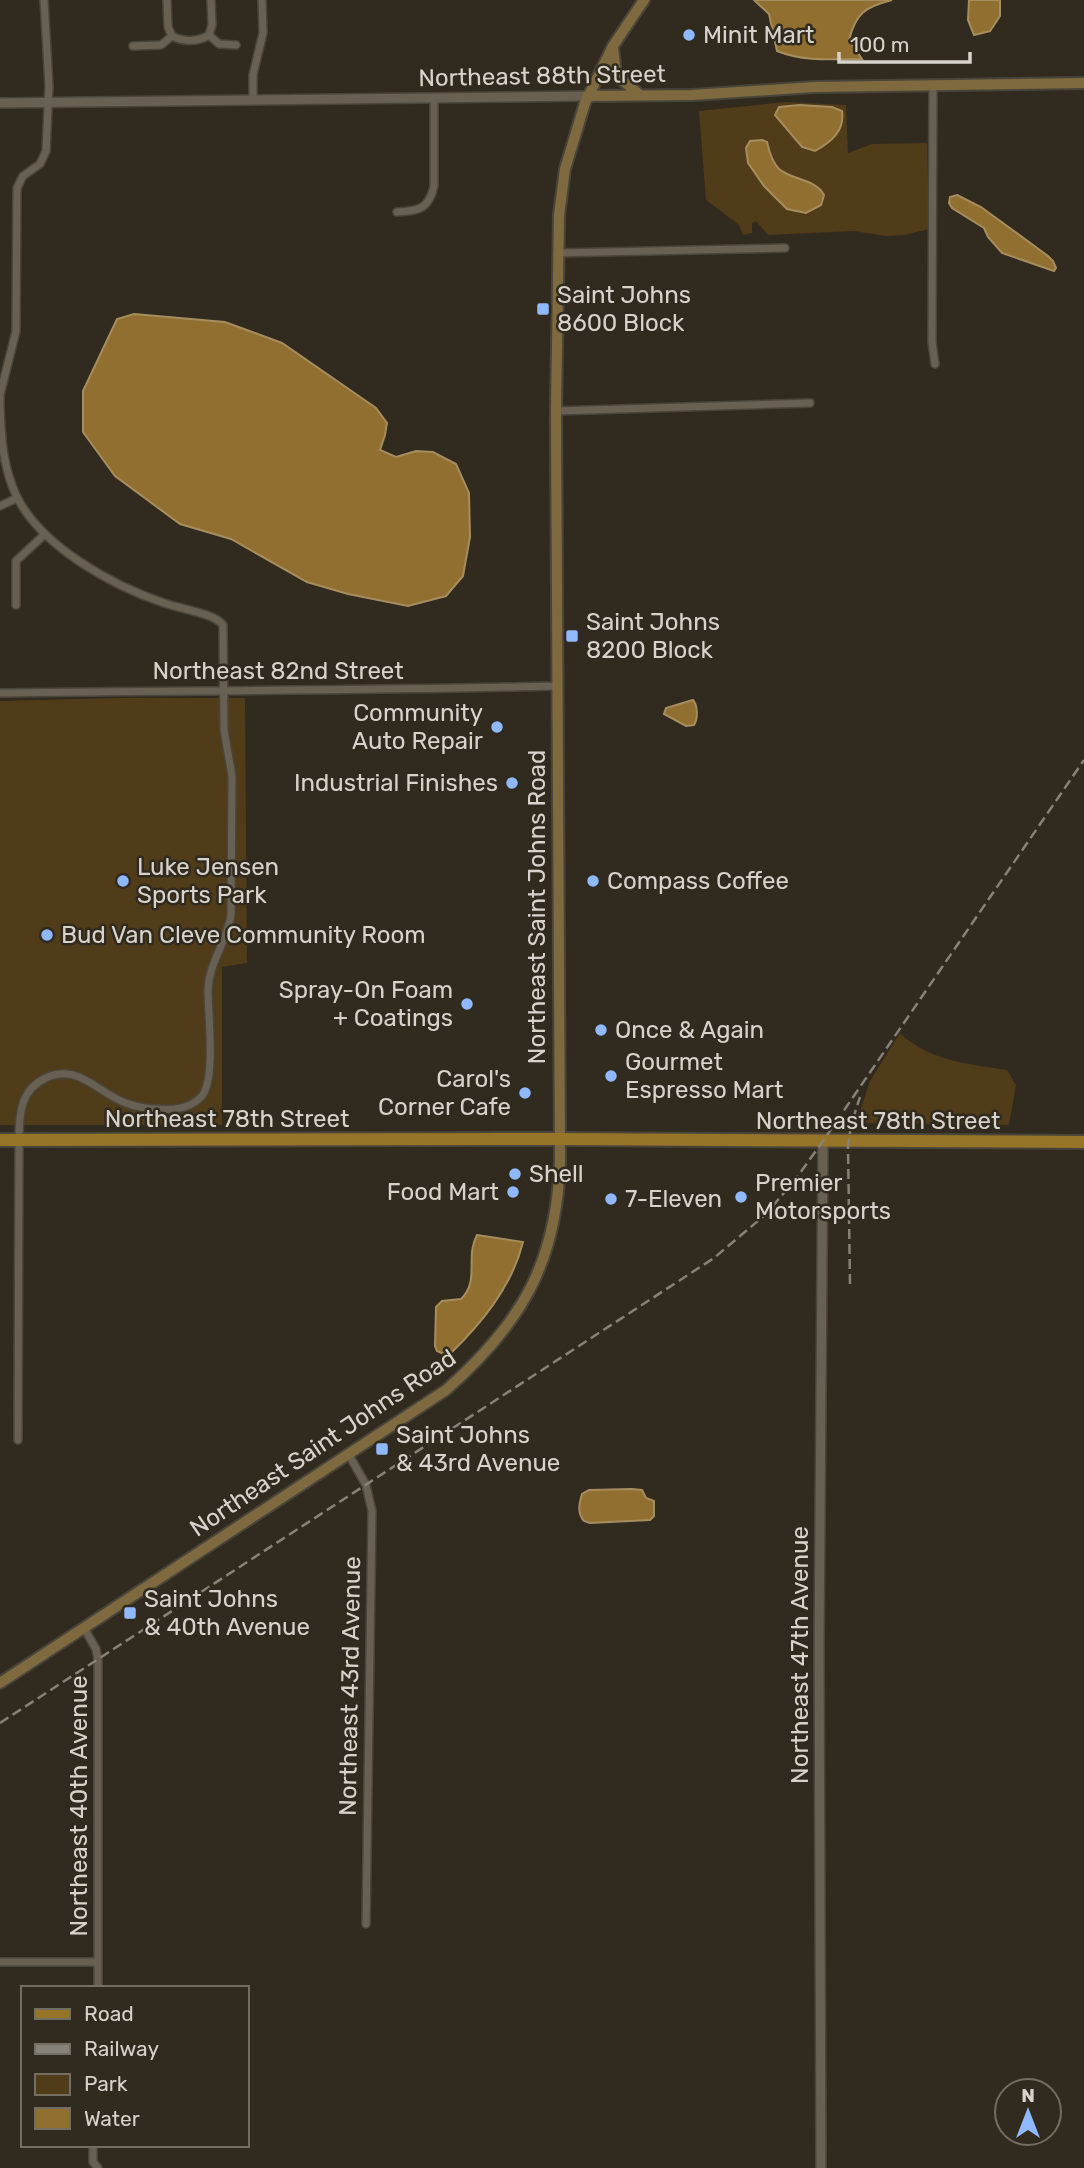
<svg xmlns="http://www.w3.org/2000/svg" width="1084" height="2168" font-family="Rubik,sans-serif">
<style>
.green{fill:#503c19}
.water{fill:#916f30;stroke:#a68d5e;stroke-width:2}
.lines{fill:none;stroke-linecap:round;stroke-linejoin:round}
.minor-casing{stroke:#4a453b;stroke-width:10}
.tertiary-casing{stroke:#4a453b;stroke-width:12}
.secondary-casing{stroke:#4a453b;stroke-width:14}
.primary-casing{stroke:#4a453b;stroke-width:16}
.minor{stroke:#676053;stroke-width:7}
.tertiary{stroke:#676053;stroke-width:9}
.secondary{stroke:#7e6a3e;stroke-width:10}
.primary{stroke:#967428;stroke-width:12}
.rail{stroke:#878278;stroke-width:2.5;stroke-dasharray:10 5;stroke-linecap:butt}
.poi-dot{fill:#8fb8fd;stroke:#312a1f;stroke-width:2.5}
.labels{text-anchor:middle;stroke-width:5;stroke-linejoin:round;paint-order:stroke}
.poi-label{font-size:24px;fill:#d7d3cb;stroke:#312a1f;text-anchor:start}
.street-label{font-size:24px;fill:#d7d3cb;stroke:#312a1f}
</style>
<rect width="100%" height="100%" fill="#312a1f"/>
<path class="green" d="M785,102L846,105L848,153L872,144L927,143L929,229L904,235L885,236L854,231L768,235L756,221L752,223V233L743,235L739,225L706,200L699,111Z
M117,698H245L247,963L222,967V1125H0V701Z
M900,1033C929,1061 969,1064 1007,1070L1016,1085L1009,1125L856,1123L870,1081Z"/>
<path class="water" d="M754,0H892C865,7 856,13 849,40L862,59C833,59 804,62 777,51L769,14Z
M969,0H1000V16L990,31L974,35L968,20Z
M800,105L832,107L842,111C845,131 831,142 815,151L802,147L775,115L779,107Z
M762,140L767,142C769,151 772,162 779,169C792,180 816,179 824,195L821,205L806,213L787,209L764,186L748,163L746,148L750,141Z
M957,195L981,207L1048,256L1053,261L1056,268L1054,271L1002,253L988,237L984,228L952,208L949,203L950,197Z
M134,314L225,322L282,343L376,408L387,423L385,435L380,450L396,457L416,451L433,452L456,464L469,493L470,537L463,576L446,596L408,606L348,594L307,582L231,539L180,524L115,476L83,432V391L117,319Z
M693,700C698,706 698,719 694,725L686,726L664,714L666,708Z
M477,1235L523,1242C512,1287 481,1324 448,1356L437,1351L435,1346L436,1307L442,1301L461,1299C480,1281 465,1256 477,1235Z
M632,1489L642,1490L646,1498L654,1501V1516L650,1520L590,1523L584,1521C577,1513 579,1504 582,1494L589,1490Z"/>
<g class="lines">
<defs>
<path id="minor" d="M167,0L168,27L172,36
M209,35L212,25L211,0
M209,35L219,44L236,45
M172,36C183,42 198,42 209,35
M133,46L161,45L172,36
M933,86L932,342L935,364
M253,100V75L263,33L262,0
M397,212C419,211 429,209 434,186V99
M557,253L785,248
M0,404V395L16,331L17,188L23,176L40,164L46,151L49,86L44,0
M0,406C1,437 3,467 16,495C40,546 113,586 164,603C180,609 214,613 223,625L224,730L232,776L231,914C228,941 209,961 208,990C208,1014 216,1078 202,1096C195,1104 185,1108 174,1109C158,1110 141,1109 126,1103C109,1097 96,1084 79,1077C57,1068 31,1080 23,1103C19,1115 19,1128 19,1140L18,1440
M556,411L810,403
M0,506L17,498
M16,605V561L45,534
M0,693C186,690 371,691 557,686
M349,1455L366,1485L372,1511L366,1924
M84,1628L96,1649L98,1660V1988
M0,1962H98
M93,2145V2162L98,2168"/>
<path id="tertiary" d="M0,103L587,96
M821,2168L819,1645L823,1141"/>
<path id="secondary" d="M613,47L616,75L640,95
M587,96L692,95L814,87L1084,83
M0,1683L446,1390C521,1324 557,1263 560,1161L556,411L559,215L565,169L585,103L613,46L644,0"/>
<path id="primary" d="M0,1140L560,1139L1084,1142"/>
</defs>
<use href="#minor" class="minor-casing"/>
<use href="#tertiary" class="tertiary-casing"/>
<use href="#secondary" class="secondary-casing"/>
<use href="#primary" class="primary-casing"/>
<use href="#minor" class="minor"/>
<use href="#tertiary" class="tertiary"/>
<use href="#secondary" class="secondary"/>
<use href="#primary" class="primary"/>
<path class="rail" d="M850,1284L848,1147L851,1125L860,1097
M0,1723L714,1258L765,1215L795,1180L823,1141L1084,760"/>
</g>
<g class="poi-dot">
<circle cx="689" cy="35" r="7"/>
<rect x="536" y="302" width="14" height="14" rx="3.5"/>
<rect x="565" y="629" width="14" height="14" rx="3.5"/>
<circle cx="497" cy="727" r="7"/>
<circle cx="512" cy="783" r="7"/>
<circle cx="123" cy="881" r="7"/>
<circle cx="593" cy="881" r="7"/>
<circle cx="47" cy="935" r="7"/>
<circle cx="467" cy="1004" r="7"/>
<circle cx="601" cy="1030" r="7"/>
<circle cx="611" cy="1076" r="7"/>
<circle cx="525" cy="1093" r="7"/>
<circle cx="515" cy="1174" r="7"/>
<circle cx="513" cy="1192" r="7"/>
<circle cx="741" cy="1197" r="7"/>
<circle cx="611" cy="1199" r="7"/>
<rect x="375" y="1442" width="14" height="14" rx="3.5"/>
<rect x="123" y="1606" width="14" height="14" rx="3.5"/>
</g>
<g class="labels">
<g class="poi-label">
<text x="703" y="43">Minit Mart</text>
<text x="557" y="303">Saint Johns<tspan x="557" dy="28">8600 Block</tspan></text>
<text x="586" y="630">Saint Johns<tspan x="586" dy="28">8200 Block</tspan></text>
<text x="483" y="721" text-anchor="end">Community<tspan x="483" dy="28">Auto Repair</tspan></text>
<text x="498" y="791" text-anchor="end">Industrial Finishes</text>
<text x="137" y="875">Luke Jensen<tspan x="137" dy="28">Sports Park</tspan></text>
<text x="607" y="889">Compass Coffee</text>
<text x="61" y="943">Bud Van Cleve Community Room</text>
<text x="453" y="998" text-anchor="end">Spray-On Foam<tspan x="453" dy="28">+ Coatings</tspan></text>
<text x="615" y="1038">Once &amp; Again</text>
<text x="625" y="1070">Gourmet<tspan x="625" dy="28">Espresso Mart</tspan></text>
<text x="511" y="1087" text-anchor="end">Carol's<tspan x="511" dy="28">Corner Cafe</tspan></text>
<text x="529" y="1182">Shell</text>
<text x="755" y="1191">Premier<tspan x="755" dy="28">Motorsports</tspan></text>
<text x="499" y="1200" text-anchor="end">Food Mart</text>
<text x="625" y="1207">7-Eleven</text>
<text x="396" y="1443">Saint Johns<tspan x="396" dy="28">&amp; 43rd Avenue</tspan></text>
<text x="144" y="1607">Saint Johns<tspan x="144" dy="28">&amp; 40th Avenue</tspan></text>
</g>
<g class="street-label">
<text transform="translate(542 76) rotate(-1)" y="8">Northeast 88th Street</text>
<text x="278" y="679">Northeast 82nd Street</text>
<text transform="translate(537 907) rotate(-90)" y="8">Northeast Saint Johns Road</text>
<text x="227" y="1127">Northeast 78th Street</text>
<text x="878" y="1129">Northeast 78th Street</text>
<text transform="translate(323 1443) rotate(-34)" y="8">Northeast Saint Johns Road</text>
<text transform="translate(800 1655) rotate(-90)" y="8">Northeast 47th Avenue</text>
<text transform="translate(350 1686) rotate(-89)" y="8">Northeast 43rd Avenue</text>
<text transform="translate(79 1806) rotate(-90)" y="8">Northeast 40th Avenue</text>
</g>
</g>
<rect x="21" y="1986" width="228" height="161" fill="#312a1f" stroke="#736e64" stroke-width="2"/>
<rect x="35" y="2009" width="35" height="10" fill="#967428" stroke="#736e64" stroke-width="2"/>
<text x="84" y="2021" font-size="21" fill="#d7d3cb">Road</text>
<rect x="35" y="2044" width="35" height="10" fill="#878278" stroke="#736e64" stroke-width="2"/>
<text x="84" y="2056" font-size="21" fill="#d7d3cb">Railway</text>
<rect x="35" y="2074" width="35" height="21" fill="#503c19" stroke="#736e64" stroke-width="2"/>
<text x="84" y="2091" font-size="21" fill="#d7d3cb">Park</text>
<rect x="35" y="2108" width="35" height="21" fill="#916f30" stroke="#736e64" stroke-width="2"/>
<text x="84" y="2126" font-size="21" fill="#d7d3cb">Water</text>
<g transform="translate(1028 2112)"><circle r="33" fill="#312a1f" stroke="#736e64" stroke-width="2"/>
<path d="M0-5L12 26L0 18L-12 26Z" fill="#8fb8fd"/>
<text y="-10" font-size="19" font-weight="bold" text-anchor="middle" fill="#d7d3cb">N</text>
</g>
<path d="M839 52v10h131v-10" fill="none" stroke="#d7d3cb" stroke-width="3.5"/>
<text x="850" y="52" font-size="21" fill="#d7d3cb" stroke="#312a1f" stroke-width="5" paint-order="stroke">100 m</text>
</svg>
